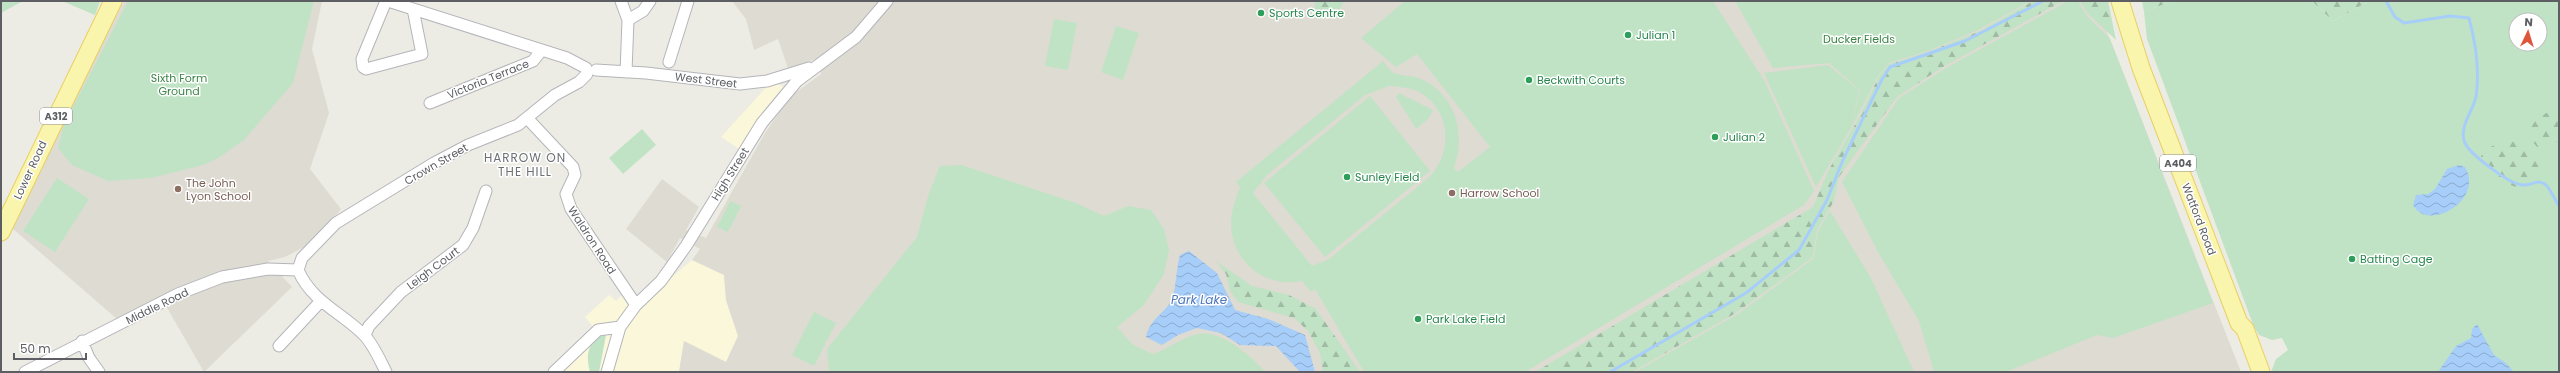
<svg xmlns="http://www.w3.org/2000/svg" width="2560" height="373" font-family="Poppins,sans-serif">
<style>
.commercial{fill:#fbf7da}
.education{fill:#dddbd2}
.green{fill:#c1e3c5;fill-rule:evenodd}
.forest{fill:url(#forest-firs)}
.water{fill:url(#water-waves)}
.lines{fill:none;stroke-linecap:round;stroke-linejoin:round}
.stream{stroke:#a7cef9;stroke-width:3}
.minor-casing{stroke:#b4b5ba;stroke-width:13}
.primary-casing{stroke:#e8cf62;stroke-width:19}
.minor{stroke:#fff;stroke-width:11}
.primary{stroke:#faf5ac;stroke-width:17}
.leisure-dot{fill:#2e9e5b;stroke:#fff;stroke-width:1.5}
.education-dot{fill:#8d6e63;stroke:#fff;stroke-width:1.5}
.labels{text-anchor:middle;stroke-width:3;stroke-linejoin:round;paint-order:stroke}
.shield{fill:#fff;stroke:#8d8e92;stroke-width:1}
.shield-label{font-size:10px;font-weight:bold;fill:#5c5e63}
.leisure-label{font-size:11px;fill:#27864d;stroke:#fff;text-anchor:start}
.park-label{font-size:11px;fill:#3b8345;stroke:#fff}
.street-label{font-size:11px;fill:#5c5e63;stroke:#fff}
.education-label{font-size:11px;fill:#785e54;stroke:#fff;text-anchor:start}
.neighbourhood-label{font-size:12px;letter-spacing:1px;fill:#6d7075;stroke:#fff}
.water-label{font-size:12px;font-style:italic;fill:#4b77bb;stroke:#fff}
</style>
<defs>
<pattern id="forest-firs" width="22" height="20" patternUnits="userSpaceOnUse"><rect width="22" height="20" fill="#c1e3c5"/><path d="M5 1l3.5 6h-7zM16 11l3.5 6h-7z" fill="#a0bba4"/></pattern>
<pattern id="water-waves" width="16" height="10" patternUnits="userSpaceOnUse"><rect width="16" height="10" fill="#a7cef9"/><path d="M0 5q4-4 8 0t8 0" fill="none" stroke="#8baacd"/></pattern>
</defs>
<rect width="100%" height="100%" fill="#edece4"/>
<path class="commercial" d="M773,80L786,89L741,150L721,137Z
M692,260L724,275L726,300L738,336L726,362L684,341L679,372H562L596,330L585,317L609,295L616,301L623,294L636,307Z"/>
<path class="education" d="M124,1H322L312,49L329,113L310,169L341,209L323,231L304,247L285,257L268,261L292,287L204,372L162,299L117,319L12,228L57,129Z
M732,1H2095L2241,372H679L684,341L726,362L738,336L726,300L724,275L692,260L700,249L680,238L667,262L626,229L662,179L699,207L686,230L706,238L765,133L791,96L821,74L820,58L788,68L778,39L754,50L746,19Z"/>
<path class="green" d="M1,1H23L1,13Z
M62,1H100L95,15Z
M128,1H314L293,83L244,140L218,158L203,165L151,178L108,181L72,165L58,148L64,124Z
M1405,1H1713L1765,82L1814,191L1804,205L1525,372H1364L1315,289L1311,292L1302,281C1265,289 1231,261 1231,223C1231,211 1236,198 1240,187L1236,182L1383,61C1386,64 1390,71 1394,73C1401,76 1412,75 1421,79C1456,95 1466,133 1454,168L1458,172L1490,147L1417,54L1396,67L1361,38ZM1389,86C1399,87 1408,87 1417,91C1452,108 1454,155 1427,179L1329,259L1312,266L1253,193L1267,175L1365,95Z
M1735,1H2031L1978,30L1928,51L1889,63L1878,76L1850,130L1816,187L1764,73L1828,65L1859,90L1852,125L1860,90L1829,63L1773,68Z
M2068,1H2078L2087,16L2110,39L2213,303L2113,338L2097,335L2006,372H1934L1919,321L1878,252L1842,182L1899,98L1946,68Z
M2172,1H2312L2333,21L2369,1H2559V372H2271L2276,359L2288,350L2282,338L2272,340L2259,335L2254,327L2147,39L2144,12ZM2516,20H2540V44H2516Z
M1054,19L1077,23L1068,70L1045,66Z
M1116,26L1139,33L1123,80L1101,72Z
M1399,93L1433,110L1429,118L1416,129L1396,97Z
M1370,96L1430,171L1325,257L1264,183Z
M642,129L656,145L623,174L609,158Z
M961,165L1076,203L1104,216L1128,206L1151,210L1164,229L1169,250L1164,274L1144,305L1117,327L1133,345L1153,354C1169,349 1182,337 1198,334C1221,329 1252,357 1266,372H829L827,349L917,237L929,193L940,166Z
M57,178L89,199L55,252L23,231Z
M730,201L741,206L728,232L717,227Z
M1830,211L1871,278L1914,372H1635L1738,314L1814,258L1818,231Z
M814,312L836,323L814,366L792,355Z
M606,335L599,372H590C586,357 587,347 598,336Z"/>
<path class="forest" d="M1315,1H1344L1340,9H1315Z
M2033,1H2063L1943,67L1897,97L1839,177L1834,201L1817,230L1813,257L1736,313L1632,372H1535L1813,207L1828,171L1860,116L1879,76L1889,64L1928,52L1980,31Z
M2080,1H2108L2116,40L2088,14Z
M2142,1H2172L2144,12Z
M2312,1H2369L2333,21Z
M2559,108V141L2541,150C2517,132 2537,114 2559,108Z
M2511,141L2526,146L2544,159L2538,178L2522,183L2517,187C2511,187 2487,171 2484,166C2482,163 2482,159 2481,156C2489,146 2498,142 2511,141Z
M1216,261L1252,286L1289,295L1316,309L1360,372H1323L1320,353L1308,331L1294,318L1238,302L1230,291L1226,274Z"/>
<path class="water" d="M2459,165L2465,167C2485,200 2428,233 2413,205L2416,195L2428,194L2435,189L2447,169Z
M1189,251L1217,273L1235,310L1268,319L1305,335L1315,372H1300L1276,346L1240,345L1221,333L1197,328L1178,335L1162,345L1146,337C1150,318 1165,314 1172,299C1176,289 1176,269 1180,255Z
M2477,324L2494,355L2506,363L2514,372H2438L2456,346L2471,338L2472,329Z"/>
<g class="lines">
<path class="stream" d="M2386,1L2395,17L2404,23L2450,16L2469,18C2476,44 2480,70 2476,97C2473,111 2458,128 2465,143C2470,154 2510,185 2523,185C2531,186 2538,178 2546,185C2551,190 2555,200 2559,206
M1610,372L1746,293L1799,250L1827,200L1842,162L1881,81L1890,67L1965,41L2043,1"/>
<defs>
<path id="minor" d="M386,1L362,59L363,67L366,69L422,54L413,9
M388,1L567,58L586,68
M621,1L628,20
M669,62L688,1
M596,70L646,73L740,84L767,81L809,68
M626,72L628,20L643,11L650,1
M430,103L533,61L541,51
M527,118L573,167L575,175L566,194L571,209L636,305
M298,270L302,258L336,223L434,163L468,145L518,125L555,95L579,82L587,74
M298,270C312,302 341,312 364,335C373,344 380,360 386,372
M365,335L369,326L401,292L463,245L473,228L486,191
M82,341L89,358L99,372
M279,346L320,302
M25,372L178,294L222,277L268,269L298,270
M554,372L598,330L620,327
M607,372L620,327L636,305L661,281L686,246L762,123L797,81L856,37L887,1"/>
<path id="primary" d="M2120,1L2141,68L2239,323L2245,329L2261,372
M1,232L113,1"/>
</defs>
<use href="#minor" class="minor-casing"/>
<use href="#primary" class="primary-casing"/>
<use href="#minor" class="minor"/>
<use href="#primary" class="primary"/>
</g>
<g class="leisure-dot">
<circle cx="1261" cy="13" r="4"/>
<circle cx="1628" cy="35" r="4"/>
<circle cx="1529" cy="80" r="4"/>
<circle cx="1715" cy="137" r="4"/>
<circle cx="1347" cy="177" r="4"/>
<circle cx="2352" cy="259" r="4"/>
<circle cx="1418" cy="319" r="4"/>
</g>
<g class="education-dot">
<circle cx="178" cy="189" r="4"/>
<circle cx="1452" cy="193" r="4"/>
</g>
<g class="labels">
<g class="shield">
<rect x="40" y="108" width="32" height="16" rx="3"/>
<rect x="2160" y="155" width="36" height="16" rx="3"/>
</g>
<g class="shield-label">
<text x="56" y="120">A312</text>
<text x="2178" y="167">A404</text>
</g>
<g class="leisure-label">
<text x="1269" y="17">Sports Centre</text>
<text x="1636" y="39">Julian 1</text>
<text x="1537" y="84">Beckwith Courts</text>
<text x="1723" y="141">Julian 2</text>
<text x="1355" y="181">Sunley Field</text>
<text x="2360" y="263">Batting Cage</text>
<text x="1426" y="323">Park Lake Field</text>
</g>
<g class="park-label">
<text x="1859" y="43">Ducker Fields</text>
<text x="179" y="82">Sixth Form<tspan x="179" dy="13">Ground</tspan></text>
</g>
<g class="street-label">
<text transform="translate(488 79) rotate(-22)" y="4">Victoria Terrace</text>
<text transform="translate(706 80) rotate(7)" y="4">West Street</text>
<text transform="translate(436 164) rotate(-30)" y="4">Crown Street</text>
<text transform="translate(30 170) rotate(-65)" y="4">Lower Road</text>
<text transform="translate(730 174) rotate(-58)" y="4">High Street</text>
<text transform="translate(2199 219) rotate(69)" y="4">Watford Road</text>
<text transform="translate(592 240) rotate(57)" y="4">Waldron Road</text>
<text transform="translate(433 268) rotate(-37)" y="4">Leigh Court</text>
<text transform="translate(157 306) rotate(-26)" y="4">Middle Road</text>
</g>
<g class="education-label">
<text x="186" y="187">The John<tspan x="186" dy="13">Lyon School</tspan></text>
<text x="1460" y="197">Harrow School</text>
</g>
<g class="neighbourhood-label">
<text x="525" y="162">HARROW ON<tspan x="525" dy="14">THE HILL</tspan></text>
</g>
<g class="water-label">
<text x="1199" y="304">Park Lake</text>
</g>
</g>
<rect width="2560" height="373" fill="none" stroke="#5c5e63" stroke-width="4"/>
<g transform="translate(2528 32) rotate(4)"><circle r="19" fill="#ffffff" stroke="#bebfc1"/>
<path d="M0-3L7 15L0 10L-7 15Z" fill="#de5639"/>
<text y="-6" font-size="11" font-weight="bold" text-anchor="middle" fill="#5c5e63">N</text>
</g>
<path d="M14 353v6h72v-6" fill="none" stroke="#5c5e63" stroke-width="2"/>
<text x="20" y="353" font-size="12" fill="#5c5e63" stroke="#ffffff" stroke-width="3" paint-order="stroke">50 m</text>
</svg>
